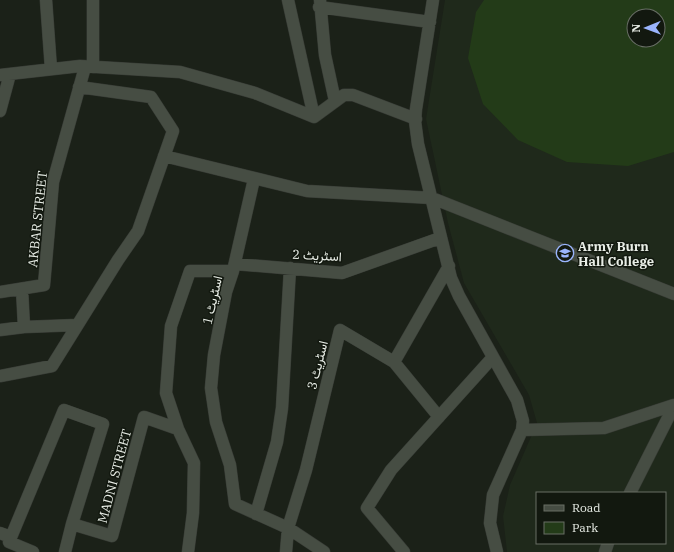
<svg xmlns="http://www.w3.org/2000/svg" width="674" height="552" font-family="'IBM Plex Serif',Vazirmatn,serif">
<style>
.built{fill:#1f291b;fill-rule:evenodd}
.green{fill:#233b18;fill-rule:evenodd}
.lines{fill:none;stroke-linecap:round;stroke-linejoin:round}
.minor-casing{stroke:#383c36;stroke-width:13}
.minor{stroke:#464d43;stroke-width:12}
.labels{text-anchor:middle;stroke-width:3;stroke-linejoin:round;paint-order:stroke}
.street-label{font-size:13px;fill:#e9eee7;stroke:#12180f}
.poi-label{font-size:13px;font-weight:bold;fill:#e9eee7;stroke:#12180f;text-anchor:start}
</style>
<rect width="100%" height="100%" fill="#1b2118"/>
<path class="built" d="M445,0H674V552H507L503,516L510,485L537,423L529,395L464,283L448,223L426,119ZM634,16H658V40H634ZM537,493H665V543H537Z"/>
<path class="green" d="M484,0H674V152L628,166L567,162L518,140L483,104L468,58L476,12ZM634,16H658V40H634Z"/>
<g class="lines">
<defs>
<path id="minor" d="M46,0L51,69
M288,0L314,117
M320,0L325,55L335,101
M433,0L416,109L415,121L418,144L451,278L459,296L517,400L523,421L522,430L493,495L490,523L497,552
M319,7L430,22
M93,67V0
M0,75L80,66L180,72L255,93L314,117L344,95H353L416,119
M0,111L10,74
M164,156L307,191L432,198L674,294
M254,179L233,271L226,292L214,355L211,388L216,422L230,465L235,504L288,528L324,552
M235,264L342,273L440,238
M22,289L24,327
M0,292L44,285L53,182L85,67
M0,330L24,327L77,325
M394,362L449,266
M0,376L52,366L118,260L138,231L173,131L151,97L79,87
M522,430L604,428L674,405
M630,493L674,406
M256,514L277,442L282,408L290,268
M72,524L112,536L144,417L178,429
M0,533L11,537
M33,552L9,542L64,410L103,424L72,524L65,552
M188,552L193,513L194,463L178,429L166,393L171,326L190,271H233
M286,552L288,528L306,470L340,330L394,362L439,417
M404,552L367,508L391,470L493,357
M605,552L608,543"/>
</defs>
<use href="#minor" class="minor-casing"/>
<use href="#minor" class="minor"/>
</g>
<defs>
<symbol id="university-ring" viewBox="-11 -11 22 22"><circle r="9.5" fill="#12180f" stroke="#9ab5fd" stroke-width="1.5"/><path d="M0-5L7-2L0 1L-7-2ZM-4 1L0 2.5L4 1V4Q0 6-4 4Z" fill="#9ab5fd"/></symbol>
</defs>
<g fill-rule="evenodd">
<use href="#university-ring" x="555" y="243" width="20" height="20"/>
</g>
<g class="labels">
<g class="street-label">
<text transform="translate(37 219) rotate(-84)" y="5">AKBAR STREET</text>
<text transform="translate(317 255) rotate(3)" y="5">اسٹریٹ 2</text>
<text transform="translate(212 300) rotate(-77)" y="5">اسٹریٹ 1</text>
<text transform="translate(317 365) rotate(-76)" y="5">اسٹریٹ 3</text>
<text transform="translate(114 476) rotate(-75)" y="5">MADNI STREET</text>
</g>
<g class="poi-label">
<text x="578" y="251">Army Burn<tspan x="578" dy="15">Hall College</tspan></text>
</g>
</g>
<rect x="536" y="492" width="130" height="52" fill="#12180f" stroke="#686e65"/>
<rect x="544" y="505" width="20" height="6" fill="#464d43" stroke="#686e65"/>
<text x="572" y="512" font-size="12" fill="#e9eee7">Road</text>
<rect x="544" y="522" width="20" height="12" fill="#233b18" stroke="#686e65"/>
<text x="572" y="532" font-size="12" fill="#e9eee7">Park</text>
<g transform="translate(646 28) rotate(269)"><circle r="19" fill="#12180f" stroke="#686e65"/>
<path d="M0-3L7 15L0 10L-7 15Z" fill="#9ab5fd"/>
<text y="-6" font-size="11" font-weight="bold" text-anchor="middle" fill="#e9eee7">N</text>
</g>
</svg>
